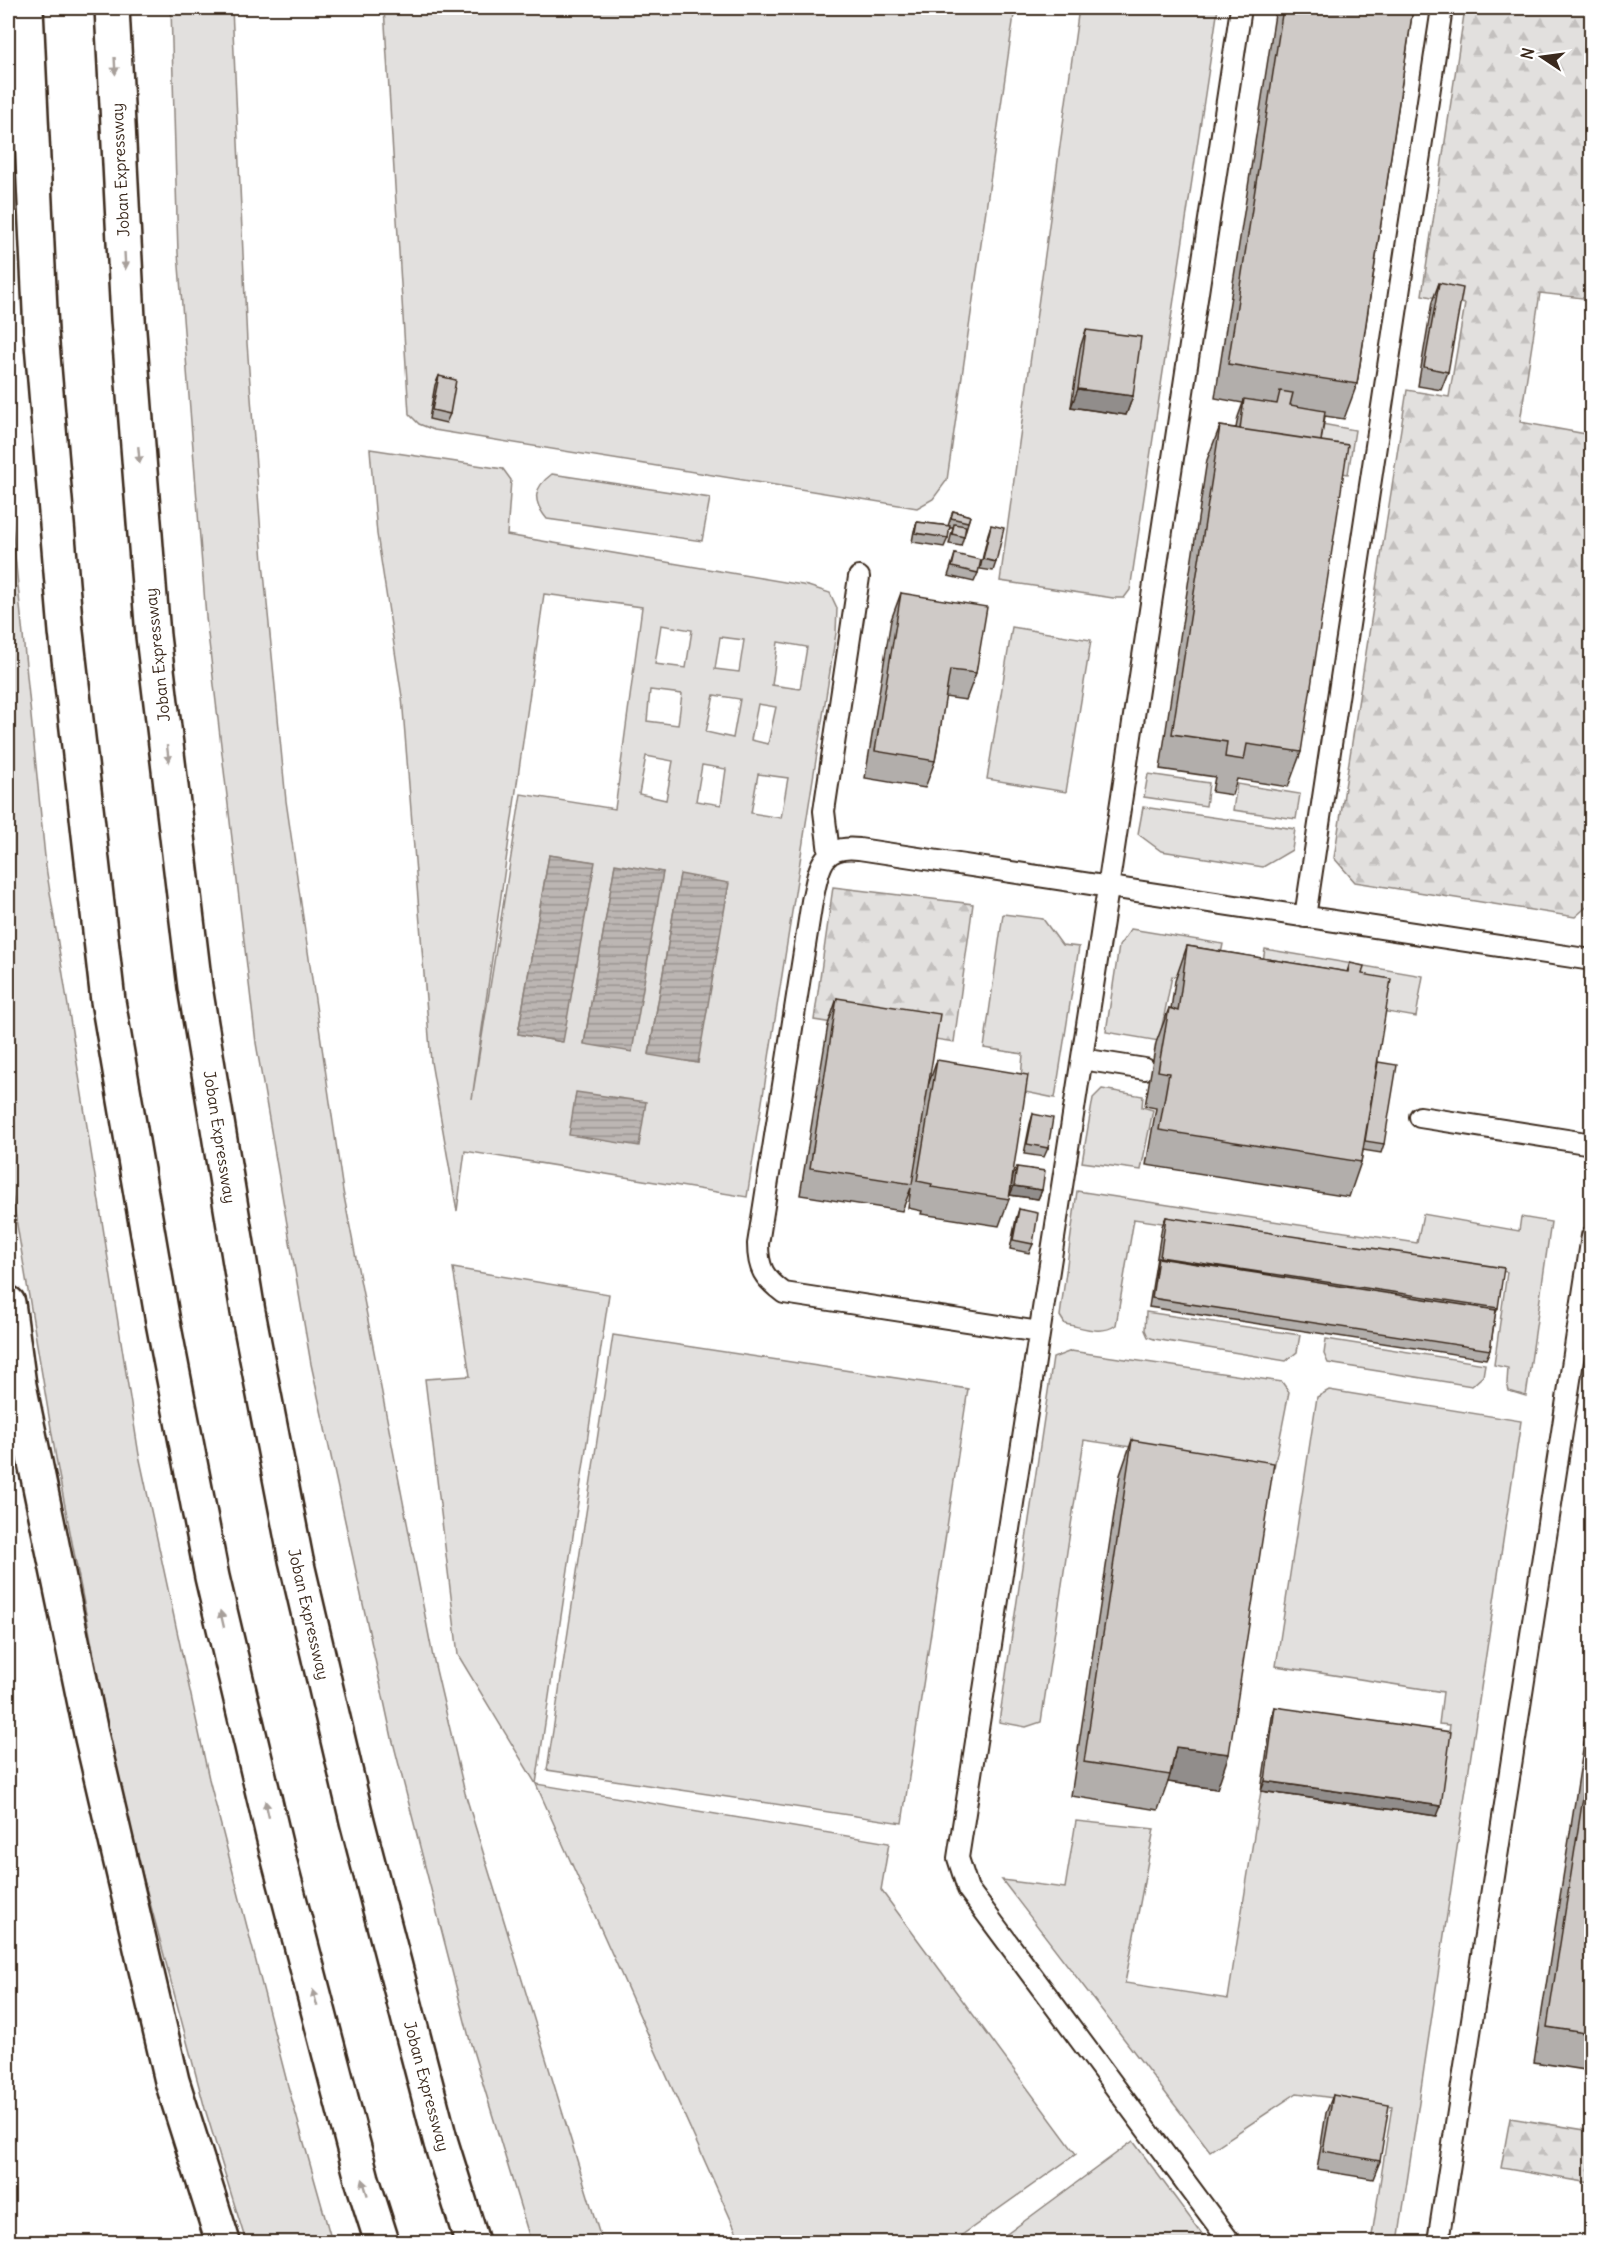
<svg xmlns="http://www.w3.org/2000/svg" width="1599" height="2250" font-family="Delius,sans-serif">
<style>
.green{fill:#e2e0de;stroke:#8e857e;stroke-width:1.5;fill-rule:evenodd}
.forest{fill:url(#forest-firs);stroke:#8e857e;stroke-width:1.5}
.water{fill:url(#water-rules);stroke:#887e77;stroke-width:1.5}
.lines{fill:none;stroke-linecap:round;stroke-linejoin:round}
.service-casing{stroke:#3b2a1e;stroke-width:24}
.minor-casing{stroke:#3b2a1e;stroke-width:38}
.motorway-casing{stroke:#3b2a1e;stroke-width:38}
.service{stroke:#fff;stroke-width:20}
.minor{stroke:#fff;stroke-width:33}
.motorway{stroke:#fff;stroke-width:33}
.wall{fill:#b2aeab;stroke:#3b2a1e;stroke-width:1.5}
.shaded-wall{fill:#918d8b;stroke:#3b2a1e;stroke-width:1.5}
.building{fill:#cfcac7;stroke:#3b2a1e;stroke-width:1.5}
.oneway{fill:#a79f9a}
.labels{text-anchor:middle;stroke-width:4.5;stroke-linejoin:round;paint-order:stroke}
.street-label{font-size:16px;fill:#3b2a1e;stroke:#fff}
</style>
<defs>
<pattern id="forest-firs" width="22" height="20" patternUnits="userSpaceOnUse" patternTransform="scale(1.5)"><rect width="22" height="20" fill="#e2e0de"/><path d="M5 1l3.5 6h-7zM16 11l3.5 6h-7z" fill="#c3c0be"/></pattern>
<pattern id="water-rules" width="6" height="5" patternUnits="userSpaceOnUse" patternTransform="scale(1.5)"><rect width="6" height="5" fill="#bcb6b3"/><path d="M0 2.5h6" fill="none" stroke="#9a9491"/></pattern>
</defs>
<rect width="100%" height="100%" fill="#fff"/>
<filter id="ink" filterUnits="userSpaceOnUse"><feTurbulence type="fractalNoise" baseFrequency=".0167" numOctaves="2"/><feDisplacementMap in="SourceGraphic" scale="12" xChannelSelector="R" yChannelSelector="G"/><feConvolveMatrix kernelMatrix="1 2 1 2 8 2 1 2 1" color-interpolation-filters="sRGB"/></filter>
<g filter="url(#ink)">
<path class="green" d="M171,8H232L247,343L263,562L286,801L343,1191L433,1657L465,1793L602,2242H531L470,2041L392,1738L311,1364L256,1043L206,617L178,253Z
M384,8H1015L947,480L933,499L917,508L434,430L419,424L409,414Z
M1079,8H1218L1130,590L1124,598H1113L1000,581Z
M1322,424L1355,430L1348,474L1315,469Z
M370,449L503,469L511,480L507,535L808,586L830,593L837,608L836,633L747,1197L465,1151L457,1211L431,1062L402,697L377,534ZM544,594L642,607L615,809L521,794L472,1099ZM661,625L692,630L686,668L655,664ZM720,637L744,640L739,672L715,669ZM778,642L807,647L800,689L772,685ZM650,690L682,694L678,725L647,721ZM714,695L740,699L733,738L706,732ZM758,704L776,707L768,744L751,740ZM646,756L673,761L666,800L639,794ZM702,765L726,769L721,805L696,801ZM758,774L788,778L781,818L751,813ZM549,855L594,862L562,1042L518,1034ZM615,865L663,872L584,1044ZM680,875L698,1062V1063L649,1054Z
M8,459L11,515L46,867L139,1455L209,1779L288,2086L332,2242H246L205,2109L121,1794L58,1470L8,1171Z
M552,474L710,498L702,541L547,519C532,501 533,488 552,474Z
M1012,627L1091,640L1066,792L987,779Z
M1148,774L1209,783L1206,806L1144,797Z
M1237,784L1300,794L1296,819L1233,810Z
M1143,807L1295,829L1292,850L1263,867L1161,851L1138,834Z
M1003,914L1043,919L1062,945L1079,947L1055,1098L1020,1091L1023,1054L984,1048Z
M1131,929L1223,944L1215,983L1172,976L1159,1041L1106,1032L1119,946Z
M1265,949L1423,976L1416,1017L1258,990Z
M1102,1089L1143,1096L1142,1107L1153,1110L1141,1170L1082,1162L1093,1098Z
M1077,1191L1417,1243L1423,1214L1519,1231L1521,1217L1551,1222L1526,1396L1509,1391L1507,1383L1508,1368L1494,1365L1507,1272L1134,1219L1116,1325C1101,1336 1082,1327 1065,1324L1060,1316Z
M453,1268L609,1294L536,1784L889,1843L881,1890L1076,2154L952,2242H741L536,1784L458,1655L425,1379L470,1376Z
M1146,1312L1300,1335L1297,1352L1286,1361L1154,1339L1148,1337L1145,1330Z
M613,1335L968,1389L902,1823L547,1770Z
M1326,1339L1485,1364L1483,1376L1472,1386L1328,1363L1324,1354Z
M1071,1351L1282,1382L1289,1392L1274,1468L1084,1440L1041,1722L1026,1727L999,1722L1053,1358Z
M1329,1390L1521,1421L1398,2242H1371L1392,2106L1297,2093L1210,2151L1002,1880L1065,1888L1076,1821L1154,1829L1125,1983L1228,1999L1261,1791L1437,1815L1450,1725L1439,1724L1443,1692L1276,1666L1317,1397Z
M1133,2141L1208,2242H996Z"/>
<path class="forest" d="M1465,8H1591V299L1540,293L1520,422L1591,435V903L1575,917L1355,882L1334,858L1407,390L1449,397L1465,304L1422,295Z
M833,887L973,904L954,1042L814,1020Z
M1510,2118L1591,2131V2183L1501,2168Z"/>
<path class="water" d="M549,855L595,862L563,1042L518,1034Z
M615,864L663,872L632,1052L584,1044Z
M680,874L729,883L698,1063L649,1055Z
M576,1092L646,1102L639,1146L569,1135Z"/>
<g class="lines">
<defs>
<path id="service" d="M829,853L824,811L859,577
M1305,917L1442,8
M1082,1059L1145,1069
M1420,1117L1592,1144
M1039,1332L784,1293C764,1278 758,1269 758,1244L812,901C819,871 819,844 859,849L1592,960
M1230,2242L968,1889L958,1858L1100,941L1241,8
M1438,2242L1592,1236"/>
<path id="minor" d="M8,1303L19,1385L92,1738L172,2081L223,2242"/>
<path id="motorway" d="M26,8L41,332L66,632L108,1001L163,1322L212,1577L276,1848L362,2179L382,2242
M112,8L128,319L153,636L195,987L248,1312L296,1560L357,1821L441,2143L472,2242"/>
</defs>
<use href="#service" class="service-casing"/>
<use href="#minor" class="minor-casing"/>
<use href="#motorway" class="motorway-casing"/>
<use href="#service" class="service"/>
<use href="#minor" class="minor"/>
<use href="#motorway" class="motorway"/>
</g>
<path class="wall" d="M1276,8H1413L1357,384L1344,419L1325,416L1321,441L1301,752L1288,787L1237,779L1232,795L1212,792L1215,777L1160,769L1207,460L1220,426L1236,428L1238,417L1243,403L1215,398Z
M1439,283L1448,372L1441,390L1418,386L1432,302Z
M1086,330L1133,396L1126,415L1071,407L1080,348Z
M439,376L450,414L446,423L429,419L435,385Z
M953,511L970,516L961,546L949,544L953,528H949L948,538L944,547L912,542L914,531L917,522L948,526Z
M991,525L996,562L993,571L980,569L988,534Z
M955,554L978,573L974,582L948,576Z
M901,593L976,673L966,700L945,697L935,761L925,788L865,778L891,620Z
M1187,946L1347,972L1350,963L1362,974L1378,1062L1384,1144L1381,1153L1363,1150L1361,1162L1349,1197L1146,1165L1156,1108L1145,1106L1156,1043L1169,1008L1171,1009L1175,981Z
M837,998L929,1083L937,1060L1009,1199L999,1226L921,1214L922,1211L908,1208L911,1188L902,1211L800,1195L828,1025Z
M1033,1114L1048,1148L1044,1157L1024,1154L1030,1124Z
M1017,1167L1042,1190L1038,1199L1010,1195L1013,1176Z
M1019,1209L1033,1244L1029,1253L1010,1249L1016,1219Z
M1166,1217L1498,1308L1495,1315L1490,1350L1486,1359L1149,1307L1162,1226Z
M1132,1440L1217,1789L1168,1782L1158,1810L1071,1796L1120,1475Z
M1592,1693V2071L1534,2062Z
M1275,1707L1437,1816L1261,1791L1272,1717Z
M1333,2095L1380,2161L1373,2179L1317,2170L1326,2113Z"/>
<path class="shaded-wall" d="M1078,389L1133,396L1126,415L1071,407Z
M1014,1186L1042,1190L1038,1199L1010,1195Z
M1176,1747L1229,1754L1217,1789L1168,1782L1170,1775Z
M1265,1781L1441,1806L1437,1816L1261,1791Z"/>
<path class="building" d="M1283,8H1413L1357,384L1228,364Z
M1439,283L1463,288L1448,372L1424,367Z
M1086,330L1141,337L1133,396L1078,389Z
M439,376L456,380L450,414L432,410Z
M1280,391L1293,393L1290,405L1325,411L1321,441L1240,429L1244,399L1277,404Z
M1220,426L1348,445L1301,752L1247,744L1244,760L1225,757L1227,742L1172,734Z
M953,511L970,516L968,522L951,518Z
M917,522L950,526L948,538L915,533Z
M954,524L966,526L964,537L952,534Z
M991,525L1004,528L996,562L983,559Z
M955,554L981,560L978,573L952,567Z
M901,593L987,607L976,673L950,670L935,761L875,751Z
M1187,946L1348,972L1350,963L1364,966L1362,974L1391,979L1361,1162L1159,1130L1169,1073L1158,1071L1169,1008L1178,1011Z
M837,998L940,1014L912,1184L810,1168Z
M937,1060L1028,1075L1009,1199L931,1187L932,1184L917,1181Z
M1378,1062L1397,1065L1384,1144L1365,1141Z
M1033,1114L1053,1118L1048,1148L1027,1144Z
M1017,1167L1045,1171L1042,1190L1014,1186Z
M1019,1209L1038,1213L1033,1244L1013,1240Z
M1166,1217L1504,1268L1498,1308L1160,1257Z
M1158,1258L1496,1310L1490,1350L1152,1298Z
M1132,1440L1274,1463L1229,1754L1176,1747L1170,1775L1084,1762Z
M1275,1707L1451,1732L1441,1806L1265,1781Z
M1592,1740V2034L1547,2027Z
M1333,2095L1389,2105L1380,2161L1323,2151Z"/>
<defs><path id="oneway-solid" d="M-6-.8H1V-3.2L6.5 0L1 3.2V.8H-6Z" transform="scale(1.5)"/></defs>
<g class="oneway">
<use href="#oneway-solid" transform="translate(115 66) rotate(87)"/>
<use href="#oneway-solid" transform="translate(125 261) rotate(87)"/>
<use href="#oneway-solid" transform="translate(139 455) rotate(85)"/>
<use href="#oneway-solid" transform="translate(168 754) rotate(83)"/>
<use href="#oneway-solid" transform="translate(222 1619) rotate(-103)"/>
<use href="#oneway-solid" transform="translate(267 1809) rotate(-103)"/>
<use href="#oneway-solid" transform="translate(315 1998) rotate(-105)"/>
<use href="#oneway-solid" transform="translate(365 2187) rotate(-107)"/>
</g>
</g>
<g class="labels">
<g class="street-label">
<text transform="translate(120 170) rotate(-93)" y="6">Joban Expressway</text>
<text transform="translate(157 655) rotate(-96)" y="6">Joban Expressway</text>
<text transform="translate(220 1137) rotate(81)" y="6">Joban Expressway</text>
<text transform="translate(309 1614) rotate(77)" y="6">Joban Expressway</text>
<text transform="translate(427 2086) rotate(75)" y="6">Joban Expressway</text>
</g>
</g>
<rect width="1599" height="2250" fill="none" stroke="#fff" stroke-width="30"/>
<rect x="15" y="15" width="1569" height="2220" fill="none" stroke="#3b2a1e" stroke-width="2" filter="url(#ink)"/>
<g transform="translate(1542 57) rotate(283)" stroke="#ffffff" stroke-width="4.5" paint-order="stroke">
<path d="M0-4.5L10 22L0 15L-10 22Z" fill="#3b2a1e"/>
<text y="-9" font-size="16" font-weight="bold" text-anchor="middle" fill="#3b2a1e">N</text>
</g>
</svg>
